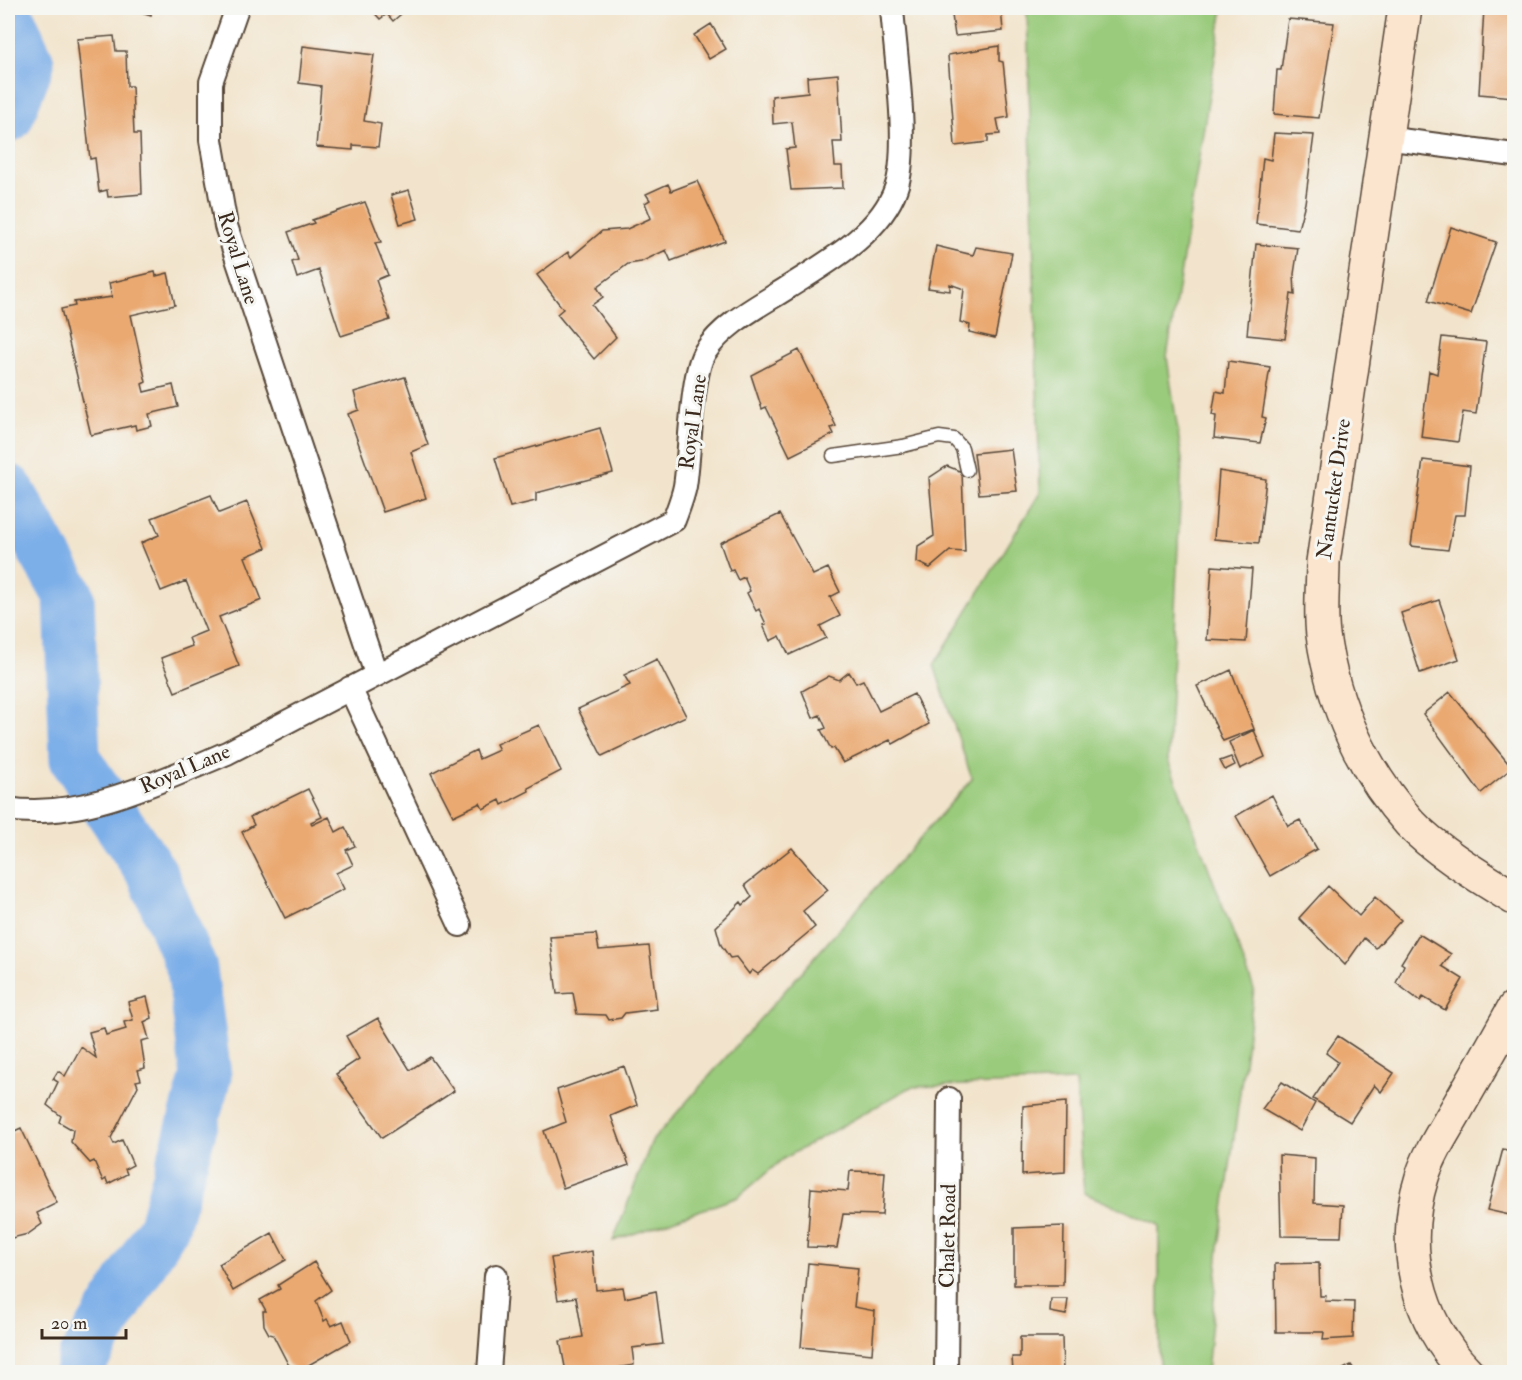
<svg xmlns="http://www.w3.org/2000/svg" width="1522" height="1380" font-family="'IM FELL Double Pica',serif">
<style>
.green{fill:#9acb7b;stroke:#6a7a4c;stroke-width:1.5}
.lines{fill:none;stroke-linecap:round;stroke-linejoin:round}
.river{stroke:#7caee8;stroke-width:51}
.building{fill:#eaa971}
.lane-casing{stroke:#564638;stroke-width:15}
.street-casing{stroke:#564638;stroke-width:26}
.secondary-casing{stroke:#564638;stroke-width:36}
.lane{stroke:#fff;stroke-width:12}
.street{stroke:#fff;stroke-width:22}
.secondary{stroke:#fce5cf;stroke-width:33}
.labels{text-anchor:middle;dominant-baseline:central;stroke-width:6;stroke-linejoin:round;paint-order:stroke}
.street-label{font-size:21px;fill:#3b2a1e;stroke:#f6f6f2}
</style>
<rect width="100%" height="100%" fill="#f6f6f2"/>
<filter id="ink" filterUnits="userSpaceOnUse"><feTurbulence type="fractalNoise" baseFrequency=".0167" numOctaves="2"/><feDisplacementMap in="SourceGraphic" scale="12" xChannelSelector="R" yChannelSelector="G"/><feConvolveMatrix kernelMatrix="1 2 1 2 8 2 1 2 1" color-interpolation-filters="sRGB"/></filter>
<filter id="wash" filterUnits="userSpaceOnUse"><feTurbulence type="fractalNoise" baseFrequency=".008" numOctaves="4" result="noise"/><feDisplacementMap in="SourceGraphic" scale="24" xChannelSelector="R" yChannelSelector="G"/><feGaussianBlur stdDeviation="1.35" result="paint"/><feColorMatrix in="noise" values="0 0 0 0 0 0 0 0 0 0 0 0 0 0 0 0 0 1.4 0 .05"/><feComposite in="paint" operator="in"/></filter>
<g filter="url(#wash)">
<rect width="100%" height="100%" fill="#f2e4cc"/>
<!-- green -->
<path class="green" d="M1027,8H1223L1167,357L1182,460L1168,760L1254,989L1219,1247L1207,1372H1159V1225L1084,1193L1076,1081L911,1087L783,1159L738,1197L613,1241L652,1141L972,779L934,665L1040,493Z"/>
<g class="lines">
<!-- river -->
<path class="river" d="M8,14L29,63L8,117
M8,489L69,596L75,759L152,873L192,969L206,1076L164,1226L83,1359L80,1372"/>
</g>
<g id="blocks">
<!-- building -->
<path class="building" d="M129,8H152L151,15Z
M370,8H408L393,21L387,14L380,19Z
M951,8H1001L1003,31L955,36Z
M1484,8H1514V97L1479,94Z
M1288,19L1334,23L1319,118L1274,114L1277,70H1281Z
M711,24L726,49L709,59L694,35Z
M114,36L116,51H126L127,86H132L134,134H140L142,194L108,197L107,190L99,192L95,158L90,159L77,39Z
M303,46L374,55L364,121L381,124L378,147L353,145V150L316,147L321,86L299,83Z
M999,46V61L1003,62L1009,117L997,119L1000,134L988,135V142L955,146L948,55Z
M838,74L842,142H833L835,166H842L843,188L791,190L786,149L795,148L792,122L773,124L772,96L808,92L807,77Z
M1274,133L1314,135L1305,203L1298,229L1256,224L1263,158L1271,160Z
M697,181L725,241L671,261L666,250L641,262L628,264L597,287L603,297L592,305L616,337L594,359L557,314L563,309L537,275L568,252L571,257L602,231L627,229L651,218L645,203L650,200L646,194L668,184L671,191Z
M409,190L418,219L400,224L391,195Z
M365,202L381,242L375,243L388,275L376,280L390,320L341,336L319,270L297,278L292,262L298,260L288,232L314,223L312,220Z
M1451,227L1496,242L1471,314L1428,301Z
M1256,244L1298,248L1294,274L1295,295L1291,294L1285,339L1247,335Z
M936,246L973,255L976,247L1012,253L995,338L969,332L970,325L960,322L964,289L950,284V291L928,288Z
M155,272L156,276L168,273L175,305L131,315L146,382L142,384L144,392L173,385L178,407L149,414L152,426L136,430L135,425L91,435L61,309L75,306L74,302L112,297L109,283Z
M1442,337L1486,342L1476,414L1463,412L1458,442L1421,437L1429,371L1437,374Z
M799,350L836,426L831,428L834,434L790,456L766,407L762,409L751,375Z
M1228,361L1270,367L1262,417L1266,418L1260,443L1214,438L1216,416L1212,415L1216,391L1225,393Z
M405,377L428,445L411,452L426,498L383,512L348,414L359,410L354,392Z
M600,428L613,473L536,493V501L510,507L495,458Z
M1011,449L1017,491L979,494L974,453Z
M1423,460L1470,466L1465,515H1455L1448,550L1411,546Z
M947,466L962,472L965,552L950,551L930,568L917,562L918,546L934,536L929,478Z
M1219,471L1266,479L1259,543L1214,539Z
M211,495L219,513L247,502L266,548L245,557L262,600L219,617L239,666L175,692L161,658L192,646L189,638L206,631L186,581L161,591L141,543L159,535L152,518Z
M780,514L813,575L828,568L840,592L830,597L840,616L820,626L826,638L789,655L780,636L770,641L763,625L766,624L759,609L756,611L747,593L750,591L744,577L738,580L733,570L730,571L720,543Z
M1212,566L1252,569L1246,642L1207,640Z
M1439,600L1459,659L1420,673L1401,613Z
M657,659L686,716L602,756L578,709L630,685L624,675Z
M1231,670L1254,729L1223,741L1197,686Z
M849,672L856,683L863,680L879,711L914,694L929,724L893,744L890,740L843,763L834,748L831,749L821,730L826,728L820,715L813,718L802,691L829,676L839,680Z
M1450,692L1512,768L1481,793L1423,714Z
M539,725L561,771L528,788L529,791L502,805L500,800L483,809L480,803L453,816L431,773L476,750L479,759L499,750L496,744Z
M1254,730L1265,757L1240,769L1229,742Z
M1231,757L1235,765L1225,770L1220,761Z
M308,789L322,817L311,822L312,825L329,817L336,832L345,827L355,846L346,850L353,865L336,873L344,889L285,918L242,832L254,825L250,817Z
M1272,795L1288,826L1300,820L1317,849L1270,876L1236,816Z
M792,848L828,890L803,911L815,927L758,974L752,970L749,974L736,957L730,958L721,945L716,927L741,902L743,905L752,897L745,885Z
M1328,886L1359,916L1375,897L1401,920L1376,948L1364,938L1345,965L1299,918Z
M596,934L599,950L649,946L657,1009L625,1013L621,1018L609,1020L606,1015L577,1014L573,993L557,994L550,937Z
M1419,934L1451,954L1442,966L1463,979L1445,1010L1423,997L1420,1001L1396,983L1404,965L1401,963Z
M147,997L152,1018L144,1022L149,1039L141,1041L145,1068L138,1070L141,1080L136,1081L138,1086L111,1138L114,1144L122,1140L133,1165L125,1169L127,1174L108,1184L106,1179L103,1181L94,1161L90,1163L71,1142L73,1130L59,1122L61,1116L47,1105L58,1082L53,1079L58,1071L65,1076L81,1047L96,1058L89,1032L104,1028L106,1035L126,1029L124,1022L133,1020L128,1002Z
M378,1018L410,1070L430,1057L454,1091L382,1138L336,1074L359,1059L346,1036Z
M1338,1036L1394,1073L1381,1092L1374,1085L1350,1122L1313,1099L1338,1062L1326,1053Z
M624,1066L637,1105L611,1116L629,1165L563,1188L544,1131L566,1122L557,1090Z
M1282,1082L1315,1103L1300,1131L1262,1109Z
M1066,1102L1065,1172L1022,1175L1023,1106Z
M21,1128L57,1203L37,1213L42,1224L28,1234L12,1238L8,1230V1134Z
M1503,1149L1514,1152V1216L1487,1210Z
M1279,1155L1315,1158L1314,1203L1343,1205L1341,1237L1281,1236Z
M850,1171L885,1172L882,1215L843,1214L837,1248L807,1247L811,1188L848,1191Z
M1064,1226L1063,1285H1014V1228Z
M272,1233L286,1260L233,1291L219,1264Z
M592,1251L596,1290L623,1287L625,1298L656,1291L663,1344L632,1348L634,1365L593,1372H566L560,1341L583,1337L576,1297L558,1300L551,1258Z
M314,1262L331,1290L316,1301L324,1321L327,1319L331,1326L343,1321L351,1341L298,1371L288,1364L273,1335L269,1334L264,1325L263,1311H266L260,1300L280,1289L278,1285Z
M808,1263L858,1268L854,1307L875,1311L872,1354L801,1347Z
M1319,1263L1320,1296H1326L1325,1301L1354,1302L1353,1338L1323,1340L1324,1332H1276L1275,1264Z
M1051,1299H1068L1066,1315L1050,1312Z
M1514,1307V1319L1508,1315Z
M1020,1337H1062L1063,1372H1013L1012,1357H1020Z
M1351,1365L1356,1372H1338Z"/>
</g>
</g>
<g filter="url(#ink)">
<use href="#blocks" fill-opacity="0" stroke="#564638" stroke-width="1.5"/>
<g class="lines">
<defs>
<path id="lane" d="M833,456L903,446L939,437L954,439L962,448L967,470"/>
<path id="street" d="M237,8L211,82V140L226,226L376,674
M1385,138L1514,155
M350,688L460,925
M8,809C79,821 163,780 227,753L674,520C678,509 683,497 685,486C690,456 691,373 705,352C724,323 759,306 787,288C826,263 880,234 896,188C910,149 895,53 892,8
M489,1372L496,1276
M946,1372L949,1099"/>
<path id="secondary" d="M1405,8L1323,562C1323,585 1320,612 1323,635C1333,705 1363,771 1410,823C1436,851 1482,878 1514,898
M1467,1372C1416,1320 1400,1246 1422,1177C1429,1154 1443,1133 1455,1112C1475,1077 1495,1043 1514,1008"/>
</defs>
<!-- lane casing -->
<use href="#lane" class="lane-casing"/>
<!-- street casing -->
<use href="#street" class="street-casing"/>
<!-- secondary casing -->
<use href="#secondary" class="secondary-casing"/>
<!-- lane -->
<use href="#lane" class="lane"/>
<!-- street -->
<use href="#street" class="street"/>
<!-- secondary -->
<use href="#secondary" class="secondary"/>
</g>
</g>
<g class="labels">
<!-- street labels -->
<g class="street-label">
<text transform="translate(238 258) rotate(73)">Royal Lane</text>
<text transform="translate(693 422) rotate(-82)">Royal Lane</text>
<text transform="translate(1334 489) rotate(-82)">Nantucket Drive</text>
<text transform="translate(185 769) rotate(-23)">Royal Lane</text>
<text transform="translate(948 1236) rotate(-89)">Chalet Road</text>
</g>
</g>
<!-- margin -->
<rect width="1522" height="1380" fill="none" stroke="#f6f6f2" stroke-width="30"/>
<!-- scale -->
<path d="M42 1329v9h84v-9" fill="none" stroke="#3b2a1e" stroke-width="3"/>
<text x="51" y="1329" font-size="18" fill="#3b2a1e" stroke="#f6f6f2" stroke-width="4.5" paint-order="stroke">20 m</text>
</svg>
